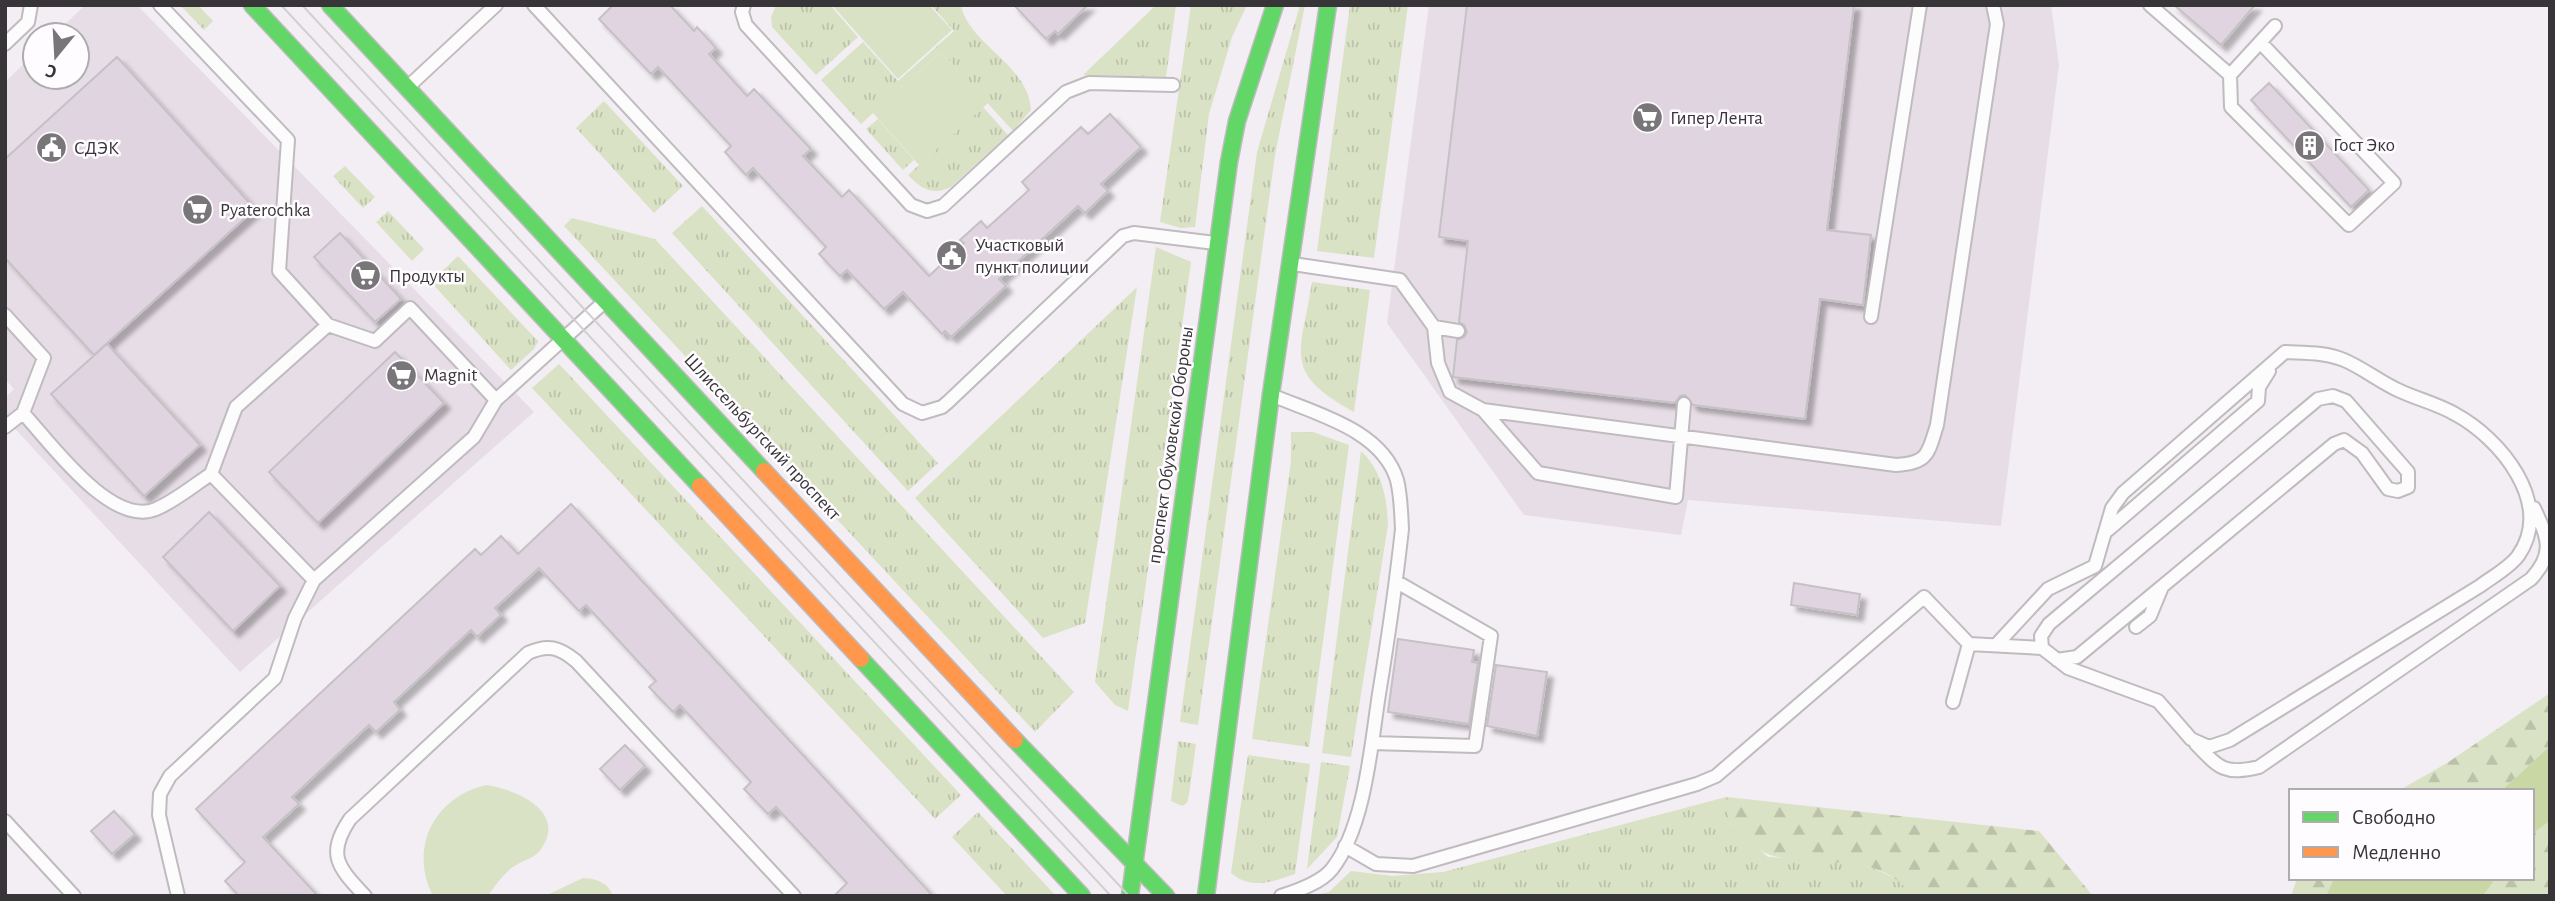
<svg xmlns="http://www.w3.org/2000/svg" width="2555" height="901" font-family="'Alegreya Sans',sans-serif">
<style>
.built{fill:#e7dde6}
.grass{fill:url(#grass-tufts)}
.forest{fill:url(#forest-firs)}
.park{fill:#dae2c5}
.water{fill:#c8d7a3}
.building{fill:#dfd4df;stroke:#c5c1c5;stroke-width:2;filter:url(#shadow)}
.lines{fill:none;stroke-linecap:round;stroke-linejoin:round}
.lane-casing{stroke:#bfbbbf;stroke-width:16}
.fast-casing{stroke:#bfbbbf;stroke-width:19}
.slow-casing{stroke:#bfbbbf;stroke-width:19}
.lane{stroke:#fdfcfd;stroke-width:12}
.fast{stroke:#63d668;stroke-width:16}
.slow{stroke:#ff974d;stroke-width:16}
.tram{stroke:#d1d0d1;stroke-width:2}
.labels{text-anchor:middle;dominant-baseline:central;stroke-width:5;stroke-linejoin:round;paint-order:stroke}
.poi-label{font-size:19px;fill:#383538;stroke:#fffcff;text-anchor:start}
.street-label{font-size:19px;fill:#383538;stroke:#fffcff}
</style>
<defs>
<pattern id="grass-tufts" width="24" height="20" patternUnits="userSpaceOnUse" patternTransform="scale(1.75)"><rect width="24" height="20" fill="#dae2c5"/><path d="M3 7l-1-3M5 7V3M7 7l1-3M15 17l-1-3M17 17v-4M19 17l1-3" fill="none" stroke="#bcc2aa"/></pattern>
<pattern id="forest-firs" width="22" height="20" patternUnits="userSpaceOnUse" patternTransform="scale(1.75)"><rect width="22" height="20" fill="#dae2c5"/><path d="M5 1l3.5 6h-7zM16 11l3.5 6h-7z" fill="#bcc2aa"/></pattern>
<filter id="shadow"><feDropShadow dx="6" dy="6" stdDeviation="2" flood-color="#0004"/></filter>
</defs>
<rect width="100%" height="100%" fill="#f3eef3"/>
<!-- built -->
<path class="built" d="M85,5H137L534,412L240,672L5,418V398L14,389L5,379V82L35,53V77H77V35H54Z
M1429,5H2051L2059,65L2001,526L1688,500L1681,535L1524,515L1387,323Z"/>
<!-- grass -->
<path class="grass" d="M180,5H198L213,21L204,30Z
M776,5H830L858,37L816,75L772,27L771,17Z
M931,5H961C968,44 1029,65 1031,110L1013,131L941,52L861,124L821,80L863,42L898,81L954,31Z
M1156,5H1176L1166,77L1083,75Z
M1191,5H1247L1232,37L1209,114L1195,227L1181,228L1160,222Z
M1300,5H1305L1275,155L1198,725L1180,722L1257,152Z
M1350,5H1408L1374,258L1317,251Z
M604,101L683,186L654,213L576,128Z
M983,107L1008,135L951,187C933,196 921,189 908,175Z
M878,119L914,160L903,170L866,129Z
M345,166L375,197L363,208L333,176Z
M702,206L938,463L908,491L672,233Z
M388,211L424,249L412,261L376,222Z
M572,218L655,239L1074,692L1035,732L564,226Z
M1156,247L1191,262L1128,711L1115,705L1095,682Z
M458,256L538,341L534,349L511,370L431,282Z
M1312,282L1370,290L1354,412C1281,372 1301,354 1312,282Z
M1137,287L1085,623L1043,638L915,498Z
M559,364L961,795L935,819L532,388Z
M1291,432H1313L1349,445L1309,747L1252,739L1291,461Z
M1361,451C1382,471 1387,497 1388,525L1351,757L1322,753Z
M1178,741L1196,744L1189,795L1187,803L1182,806L1171,801Z
M1248,755L1310,764L1295,874C1272,882 1251,890 1231,873Z
M1321,762L1350,766L1337,837L1307,869Z
M1726,797L1730,825L1768,857L1855,862L1880,871L1903,883L1913,896H1308L1329,892L1351,871L1392,876L1443,872Z
M978,812L1056,896H1007L952,837Z"/>
<!-- forest -->
<path class="forest" d="M2550,693V746L2501,791H2398L2447,763Z
M1726,797L2039,831L2093,896H1913C1867,836 1786,885 1741,836C1737,833 1732,828 1730,824C1727,816 1727,805 1726,797Z
M2550,821V896H2483L2496,878H2532V834Z
M2297,878H2334L2326,896H2291Z"/>
<!-- park -->
<path class="park" d="M832,5H929L952,30L898,79Z
M941,52L988,103L919,165L873,113Z
M486,785C515,789 568,811 541,849C535,858 526,859 518,864C505,871 496,884 488,896H433C408,847 435,797 486,785Z
M583,878C597,879 608,882 613,896H545Z"/>
<!-- water -->
<path class="water" d="M2550,746V821L2532,834V791H2501Z
M2334,878H2496L2483,896H2326Z"/>
<!-- building -->
<path class="building" d="M613,5H670L694,31L697,27L716,48L709,54L747,96L754,89L811,149L803,156L842,197L849,190L929,276L964,243L960,240L981,221L987,228L1029,190L1022,182L1081,127L1088,134L1110,114L1141,147L1101,184L1108,191L1085,213L1078,206L999,279L1006,286L951,337L945,331L942,334L903,292L884,309L847,270L840,276L819,254L826,247L753,168L746,175L735,163L725,152L731,146L658,67L651,74L599,19Z
M1014,5H1088L1058,34L1055,31L1046,39Z
M1467,5H1854L1827,230L1871,235L1863,305L1820,299L1805,419L1693,405L1685,395L1680,396L1675,403L1453,377L1457,340L1464,337L1467,332L1464,325L1459,322L1468,241L1439,237Z
M2174,5H2255L2221,45Z
M117,57L255,209L94,355L5,258V159Z
M2269,83L2369,190L2351,207L2251,100Z
M340,233L401,299L375,322L314,257Z
M107,344L200,445L144,496L51,394Z
M395,352L444,403L318,523L269,472Z
M571,504L933,896H834L847,883L776,807L768,814L744,789L751,782L680,705L673,712L649,687L656,681L586,605L579,611L539,568L495,608L501,615L477,637L471,630L394,702L400,710L376,732L369,725L292,797L299,804L263,837L318,896H239L225,881L245,862L196,809L475,549L481,555L501,536L518,554Z
M209,512L280,586L233,631L163,557Z
M1794,583L1860,594L1857,615L1791,605Z
M1398,639L1474,650L1472,662L1478,663L1469,724L1388,712Z
M1496,665L1547,672L1537,736L1487,726Z
M625,745L645,766L620,790L600,769Z
M114,811L135,834L112,854L91,831Z"/>
<g class="lines">
<defs>
<path id="lane" d="M160,5L288,140L279,271L328,325
M534,5L903,404L922,413L942,407L948,402L1123,236L1134,233L1215,243
M744,5L742,12L746,25L911,205L927,211L943,206L1066,92L1089,83L1173,85
M2150,5L2230,75L2231,107L2349,225L2394,183L2260,42
M5,44L28,22L31,5
M2230,75L2275,26
M410,85L496,5
M1293,264L1400,280L1434,327L1438,363L1450,392L1483,410L1538,473L1676,497L1684,404
M5,315L44,358L23,413L5,427
M1871,317L1920,5
M1434,327L1458,331
M1274,396C1316,414 1382,430 1397,480C1401,496 1401,512 1402,529C1396,584 1388,639 1379,694C1371,745 1365,827 1332,869C1321,883 1297,891 1281,896
M1483,410L1896,465C1929,463 1928,453 1937,425L1997,24L1993,5
M23,413C50,442 111,528 156,509C175,501 194,485 211,474
M2108,530L2258,401L2259,387L2269,371
M314,580L211,474L236,407L328,325L375,341L410,308L496,400
M2136,627L2150,616L2162,587
M2042,648L2041,636L2049,624L2318,399L2333,396L2346,401L2408,472V487L2398,491L2388,489L2362,453L2344,440L2334,444L2077,657L2057,660
M1953,702L1969,644
M1372,743L1475,746L1491,636L1397,582
M2196,744C2220,769 2225,775 2259,767L2531,579C2555,553 2548,538 2534,508
M5,821L74,896
M1345,846L1376,864L1413,866L1697,784L1716,776L1924,597L1969,644L2042,648L2068,668L2158,701L2191,739L2209,747L2230,740L2480,586C2492,577 2509,568 2518,556C2555,504 2500,438 2455,414C2438,404 2417,399 2400,391C2380,382 2363,368 2344,360C2325,352 2305,353 2285,352L2123,493L2112,508L2095,566L2048,589L1997,644
M178,896L159,815L160,794L170,776L275,678L295,618L314,580L474,437L496,400L603,303
M365,896C338,867 326,855 350,819L528,653C548,644 559,647 576,661L794,896"/>
<path id="fast" d="M252,5L700,486
M330,5L764,471
M861,659L1082,896
M1015,740L1166,896
M1130,896L1229,162L1237,121L1275,5
M1206,896L1271,394L1328,5"/>
<path id="slow" d="M764,471L1015,740
M700,486L861,659"/>
</defs>
<!-- lane casing -->
<use href="#lane" class="lane-casing"/>
<!-- fast casing -->
<use href="#fast" class="fast-casing"/>
<!-- slow casing -->
<use href="#slow" class="slow-casing"/>
<!-- lane -->
<use href="#lane" class="lane"/>
<!-- fast -->
<use href="#fast" class="fast"/>
<!-- slow -->
<use href="#slow" class="slow"/>
<!-- tram -->
<path class="tram" d="M281,5L1111,896
M302,5L1129,896"/>
</g>
<!-- icons -->
<defs>
<symbol id="supermarket-disc" viewBox="-11 -11 22 22"><circle r="9.5" fill="#797679" stroke="#fffcff"/><path d="M-6-5.5h2.5l.6 2H6L4.5 2H-2.5L-4.4-4H-6ZM-1.5 3.2a1.3 1.3 0 1 0 .1 0ZM3 3.2a1.3 1.3 0 1 0 .1 0Z" fill="#fff"/></symbol>
<symbol id="building-disc" viewBox="-11 -11 22 22"><circle r="9.5" fill="#797679" stroke="#fffcff"/><path d="M-4-6H4V6H1V3H-1V6H-4ZM-2.5-4.3h1.7v1.8h-1.7ZM.8-4.3h1.7v1.8H.8ZM-2.5-1h1.7V.8h-1.7ZM.8-1h1.7V.8H.8Z" fill="#fff"/></symbol>
<symbol id="civic-disc" viewBox="-11 -11 22 22"><circle r="9.5" fill="#797679" stroke="#fffcff"/><path d="M-.6-6.5H3V-4.5H.6V-3L4-1V1h2V6H-6V1h2V-1L-.6-3ZM-1.2 2.5V6h2.4V2.5Z" fill="#fff"/></symbol>
</defs>
<g fill-rule="evenodd">
<use href="#supermarket-disc" x="1630" y="100" width="35" height="35"/>
<use href="#building-disc" x="2292" y="128" width="35" height="35"/>
<use href="#civic-disc" x="34" y="130" width="35" height="35"/>
<use href="#supermarket-disc" x="180" y="192" width="35" height="35"/>
<use href="#civic-disc" x="934" y="238" width="35" height="35"/>
<use href="#supermarket-disc" x="348" y="258" width="35" height="35"/>
<use href="#supermarket-disc" x="384" y="358" width="35" height="35"/>
</g>
<g class="labels">
<!-- poi labels -->
<g class="poi-label">
<text x="1670" y="118">Гипер Лента</text>
<text x="2333" y="145">Гост Эко</text>
<text x="74" y="148">СДЭК</text>
<text x="220" y="210">Pyaterochka</text>
<text x="975" y="245">Участковый<tspan x="975" dy="22">пункт полиции</tspan></text>
<text x="389" y="276">Продукты</text>
<text x="424" y="375">Magnit</text>
</g>
<!-- street labels -->
<g class="street-label">
<text transform="translate(762 437) rotate(47)">Шлиссельбургский проспект</text>
<text transform="translate(1171 445) rotate(-82)">проспект Обуховской Обороны</text>
</g>
</g>
<!-- border -->
<rect width="2555" height="901" fill="none" stroke="#383538" stroke-width="14"/>
<!-- legend -->
<rect x="2289" y="789" width="245" height="91" fill="#fffcff" stroke="#afacaf" stroke-width="2"/>
<rect x="2303" y="812" width="35" height="10" fill="#63d668" stroke="#afacaf" stroke-width="2"/>
<text x="2352" y="824" font-size="21" fill="#383538">Свободно</text>
<rect x="2303" y="847" width="35" height="10" fill="#ff974d" stroke="#afacaf" stroke-width="2"/>
<text x="2352" y="859" font-size="21" fill="#383538">Медленно</text>
<!-- north arrow -->
<g transform="translate(56 56) rotate(198)"><circle r="33" fill="#fffcff" stroke="#afacaf" stroke-width="2"/>
<path d="M0-5L12 26L0 18L-12 26Z" fill="#797679"/>
<text y="-10" font-size="19" font-weight="bold" text-anchor="middle" fill="#383538">С</text>
</g>
</svg>
